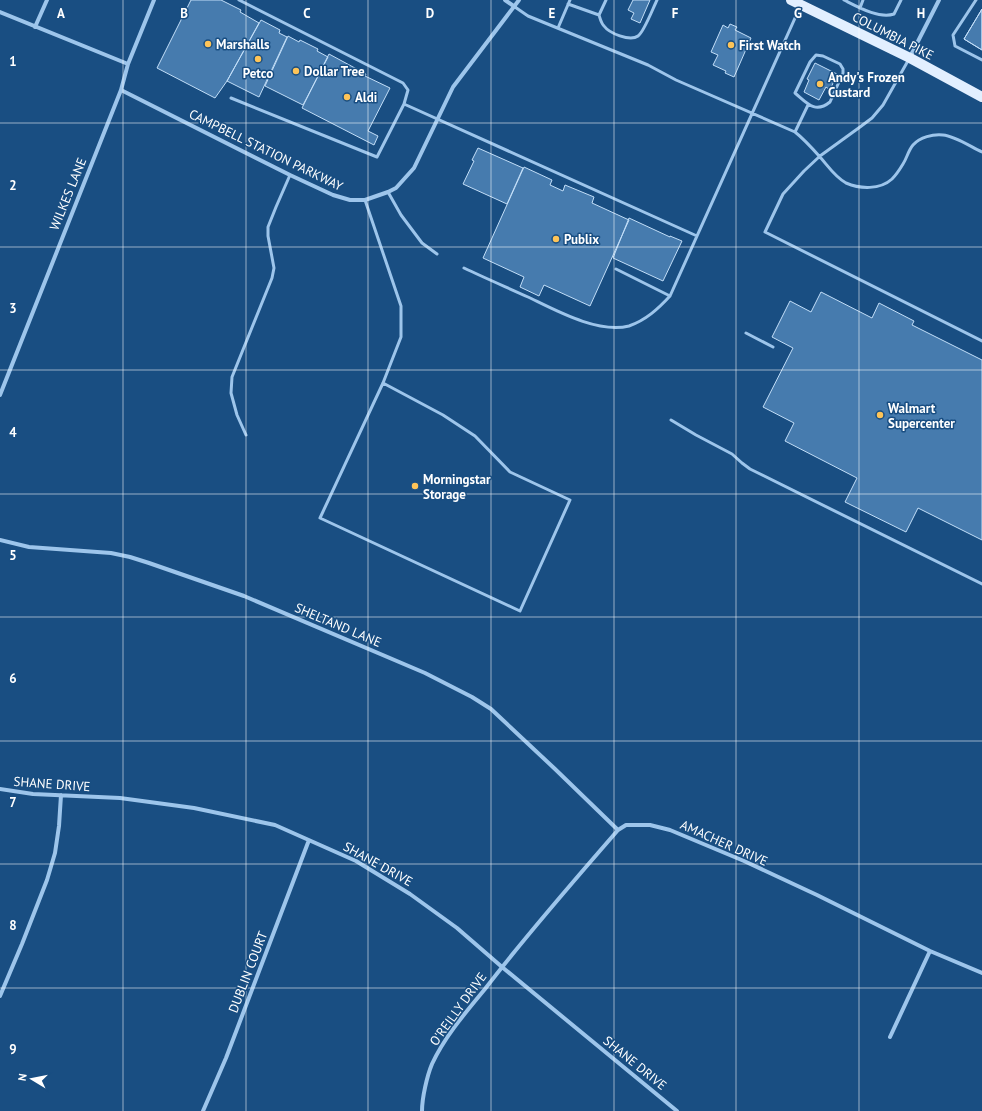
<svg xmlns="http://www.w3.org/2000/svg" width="982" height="1111" font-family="'PT Sans',sans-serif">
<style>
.building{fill:#467bae;stroke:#c2def8}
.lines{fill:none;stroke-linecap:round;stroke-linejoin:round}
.service{stroke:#9dc5eb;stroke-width:3}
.minor{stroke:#9dc5eb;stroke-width:4}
.primary{stroke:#e2efff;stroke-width:10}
.grid{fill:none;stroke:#fff;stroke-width:1;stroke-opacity:0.55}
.poi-dot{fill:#fec458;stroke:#194e82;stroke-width:1.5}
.labels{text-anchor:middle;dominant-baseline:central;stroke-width:3;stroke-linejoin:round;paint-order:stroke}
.street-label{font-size:13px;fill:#fff;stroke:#194e82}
.poi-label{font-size:13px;font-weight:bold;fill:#fff;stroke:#194e82;text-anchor:start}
.grid-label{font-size:13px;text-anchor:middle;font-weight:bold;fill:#fff;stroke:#194e82;stroke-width:3;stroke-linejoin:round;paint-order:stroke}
</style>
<rect width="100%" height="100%" fill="#194e82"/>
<!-- building -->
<path class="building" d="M191,0H221L241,10L240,12L259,23L227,81L215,98L157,68Z
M633,0H650L640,23L631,19L634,13L628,10Z
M982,9V50L964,39Z
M982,9V50L964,39Z
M261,20L280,30L279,33L287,37L259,97L227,81Z
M730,24L737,27L735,30L751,38L734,77L725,73L726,71L713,65L718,55L711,52L723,25L728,28Z
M288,36L299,42L300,40L318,49L317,51L328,57L303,105L265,86Z
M329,54L366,74L365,76L390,88L368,131L378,136L374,145L302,108Z
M815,63L837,74L830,90L826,87L819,100L804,92L809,80L807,79Z
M478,148L523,168L507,204L463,184L474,161L472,160Z
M524,167L552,180L550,185L563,191L565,185L594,197L592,203L629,220L590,306L544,285L539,296L520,287L524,277L483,258Z
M629,218L670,237V236L682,241L663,281L613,258Z
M821,292L872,318L879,303L914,321L912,325L982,360V540L918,508L906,532L845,502L857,478L785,441L794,423L763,407L793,348L772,337L790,301L811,312Z"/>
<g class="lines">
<!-- service -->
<path class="service" d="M844,0C858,7 879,19 894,14L901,0
M976,0L953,35L955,46L982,60
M568,4L599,15L606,0
M515,7L528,16L648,65L676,80L795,132C804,139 812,148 820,157C828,166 835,177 846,183C860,189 880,190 892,179C896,175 900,169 903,164C907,158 908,151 913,145C920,137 933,134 943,135C955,136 971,147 982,152
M860,8L863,0
M599,15C600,18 601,23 604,26C609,33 630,42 638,36C644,32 653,8 657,0
M558,28L570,0
M816,55L823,56L840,64L843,69V73L830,102C815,114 807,103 795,93L810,62Z
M909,59L883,105L872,118L860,127L820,156L804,171L783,194L765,232L982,341
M231,98L377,157L404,104L408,90L403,83L239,0
M404,104L697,236
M795,132L808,105
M388,192L401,215L422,243L437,254
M365,200L401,306V337L383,383L320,518L520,611L570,500L510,472L475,436L443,415L383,383
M464,268C485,278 506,287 528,297C555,310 598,334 629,326C646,320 658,309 670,296L800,7
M616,269L670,296
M746,333L773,347
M671,420L696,435L732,454L742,463L750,469L982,584
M246,435L237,415L231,393L232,377L272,278L274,268L268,236V227L276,207L290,175"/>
<!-- minor -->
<path class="minor" d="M505,0L515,7
M0,12L128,64
M35,27L47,0
M910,57L939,0
M121,90L290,175L333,195L350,200H365L388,192L396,188L414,168L453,87L519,0
M0,395L121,90L128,64L154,0
M0,540L29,547L111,553L130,557L149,563L244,596L425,673L472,697L491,709L555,769L618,830
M0,789L33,794L120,798L194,808L275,825L356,861L410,894L457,928L502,967L677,1111
M0,996L22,944L47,880L55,853L59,826L61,795
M890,1037L930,951
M203,1111L226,1058L309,840
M422,1111C422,1098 427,1076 432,1064C445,1036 466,1012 485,989C527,934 573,882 618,830L626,825H650L670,830L744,861L817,895L930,951L982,973"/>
<!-- primary -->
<path class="primary" d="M791,0L910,58L982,97"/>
</g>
<!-- grid -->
<path class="grid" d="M123,0V1111M246,0V1111M368,0V1111M491,0V1111M614,0V1111M736,0V1111M859,0V1111M0,123H982M0,247H982M0,370H982M0,494H982M0,617H982M0,741H982M0,864H982M0,988H982"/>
<!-- markers -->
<g class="poi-dot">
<circle cx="208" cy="44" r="4"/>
<circle cx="731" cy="45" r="4"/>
<circle cx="258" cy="59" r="4"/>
<circle cx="296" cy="71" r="4"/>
<circle cx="820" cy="84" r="4"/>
<circle cx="347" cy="97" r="4"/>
<circle cx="556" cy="239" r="4"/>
<circle cx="880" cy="415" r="4"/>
<circle cx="415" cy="486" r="4"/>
</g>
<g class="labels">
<!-- street labels -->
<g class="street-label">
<text transform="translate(893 36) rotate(27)">COLUMBIA PIKE</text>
<text transform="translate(266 150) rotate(26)">CAMPBELL STATION PARKWAY</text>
<text transform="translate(68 194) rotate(-68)">WILKES LANE</text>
<text transform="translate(338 625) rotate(23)">SHELTAND LANE</text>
<text transform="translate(52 784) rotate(4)">SHANE DRIVE</text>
<text transform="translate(724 843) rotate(24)">AMACHER DRIVE</text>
<text transform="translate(378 864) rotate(29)">SHANE DRIVE</text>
<text transform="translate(248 972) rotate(-69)">DUBLIN COURT</text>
<text transform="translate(458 1009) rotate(-54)">O'REILLY DRIVE</text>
<text transform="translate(635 1063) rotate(39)">SHANE DRIVE</text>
</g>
<!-- poi labels -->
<g class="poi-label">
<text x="216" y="44">Marshalls</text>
<text x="739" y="45">First Watch</text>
<text x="304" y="71">Dollar Tree</text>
<text x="258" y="73" text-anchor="middle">Petco</text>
<text x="828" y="77">Andy's Frozen<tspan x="828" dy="15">Custard</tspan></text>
<text x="355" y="97">Aldi</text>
<text x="564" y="239">Publix</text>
<text x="888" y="408">Walmart<tspan x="888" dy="15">Supercenter</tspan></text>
<text x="423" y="479">Morningstar<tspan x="423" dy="15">Storage</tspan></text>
</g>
</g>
<g class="grid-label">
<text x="61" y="18">A</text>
<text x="184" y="18">B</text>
<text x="307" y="18">C</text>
<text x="430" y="18">D</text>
<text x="552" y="18">E</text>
<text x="675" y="18">F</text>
<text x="798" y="18">G</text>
<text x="921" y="18">H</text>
<text x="13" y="66">1</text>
<text x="13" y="190">2</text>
<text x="13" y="313">3</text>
<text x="13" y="437">4</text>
<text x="13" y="560">5</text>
<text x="13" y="683">6</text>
<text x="13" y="807">7</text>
<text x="13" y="930">8</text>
<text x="13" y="1054">9</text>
</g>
<!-- north arrow -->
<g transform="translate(32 1079) rotate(280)" stroke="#194e82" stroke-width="3" paint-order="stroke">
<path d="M0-3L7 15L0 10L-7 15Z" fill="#ffffff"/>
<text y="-6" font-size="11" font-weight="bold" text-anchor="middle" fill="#ffffff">N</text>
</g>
</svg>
